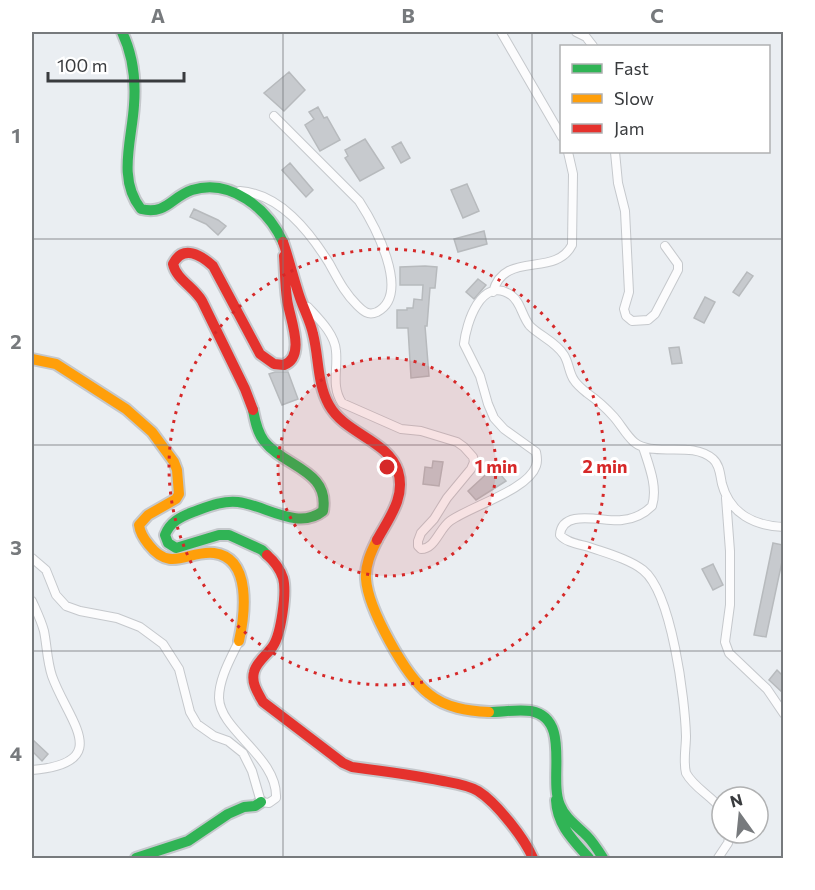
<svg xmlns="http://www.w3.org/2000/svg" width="815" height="890" font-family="Commissioner,sans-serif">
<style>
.building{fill:#c7cace;stroke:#b7babd;stroke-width:1.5}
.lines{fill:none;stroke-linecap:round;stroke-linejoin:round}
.street-casing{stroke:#c5c8cc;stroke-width:10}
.fast-casing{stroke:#c5c8cc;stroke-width:14}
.slow-casing{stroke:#c5c8cc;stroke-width:14}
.jam-casing{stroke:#c5c8cc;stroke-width:14}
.street{stroke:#fcfcfd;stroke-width:8}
.fast{stroke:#30b455;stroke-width:10}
.slow{stroke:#ff9f0a;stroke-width:10}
.jam{stroke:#e5322d;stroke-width:10}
.grid{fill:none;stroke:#777a7d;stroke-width:1.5;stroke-opacity:0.55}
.ring{fill:none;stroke:#d62828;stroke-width:3;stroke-dasharray:3 6}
.centre{fill:#d62828;stroke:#fff;stroke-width:3}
.ring-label{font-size:18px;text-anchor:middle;font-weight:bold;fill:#d62828;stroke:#fff;stroke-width:6;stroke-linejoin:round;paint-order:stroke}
.neatline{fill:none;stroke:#777a7d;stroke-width:2}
.grid-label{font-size:20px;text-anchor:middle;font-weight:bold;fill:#777a7d}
</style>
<rect width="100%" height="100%" fill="#eaeef2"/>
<!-- building -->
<path class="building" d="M289,72L305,90L284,111L264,93Z
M318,107L324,118L327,117L340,140L320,151L305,125L314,119L309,112Z
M365,139L384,168L360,181L345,158L348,156L345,150Z
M401,142L410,158L401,163L392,147Z
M290,163L313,190L306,197L282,170Z
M467,184L479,211L463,218L451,190Z
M194,209L218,220L226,226L218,235L206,224L190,217Z
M484,231L487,244L458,252L454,239Z
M425,266L437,267L435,288H430L427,326H425L429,376L411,378L408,328H397V310H407V308H413L414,299L422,300L423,285H400V267Z
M747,272L753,276L739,296L733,292Z
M478,279L486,285L474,299L466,292Z
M705,297L715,302L704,323L694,318Z
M679,347L682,363L672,364L669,348Z
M275,372H288L298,399L282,405L269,374Z
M433,461L443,462L439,486L423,484L425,467L432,468Z
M494,467L506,481L476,500L468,491Z
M773,543L783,545V557L766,637L754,635Z
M713,564L723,585L713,590L702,569Z
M777,670L783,676V693L769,680Z
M32,739L48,754L42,761L32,751Z"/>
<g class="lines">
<defs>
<path id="street" d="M501,32L562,137
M576,32L586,37L593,46
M615,152L618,183L625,211L629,292L624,309L626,316L632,321L648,320L655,314L678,270V264L665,246
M240,191C280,194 309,231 329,263C338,279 344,292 357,305C363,311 368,316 377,312C412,294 374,224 359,201L274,116
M493,292C504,250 555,278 572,245L573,174L568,152
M308,307C318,318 335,334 336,351C338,370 331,386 342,403L401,429L421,431L457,442L464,447L473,457L474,462L471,469L447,498L434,519L421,533L418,541V546L421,549C435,549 439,529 450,521C471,506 528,490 536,466C538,461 537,457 536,452L504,429L494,418L488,404L480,376L464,344C466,324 481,275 511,295C521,302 522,317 530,326C540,336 556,342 564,355C569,363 569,373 574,380C577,385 582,389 587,393C597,400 606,408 614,417C621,425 626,435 634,442C653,458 691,440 713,459C720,465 720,475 722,484C730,514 755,526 784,527
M643,447C649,466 658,487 652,506C644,514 634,519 622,520C606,523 562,507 560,535C567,543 579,544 589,547C606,553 629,559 643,570C672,593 685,700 686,736C686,748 683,761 686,773C694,788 712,796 722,810
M726,498L730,551V605L725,642L729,653L767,689L784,714
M32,558L46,570L56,595L66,606L80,611L117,618L140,627L163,644L179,669L190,712L197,724L214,736L228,741L243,753L252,771L261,802L269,803L276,798C278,757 220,731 219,698C219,678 231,658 239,641
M32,601C36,610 41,620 44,631C47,646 47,661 52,676C68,721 115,763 32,770
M718,858L728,843L730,833"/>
<path id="fast" d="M122,32C133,55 136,79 134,105C132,140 117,179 141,209C167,215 171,197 192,190C231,178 268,209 283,242
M253,410C255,420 257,432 264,441C284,467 330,470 323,511C298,531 265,505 238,502C223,500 207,507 193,512C180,517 170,522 165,535L168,543L176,548L219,535H229L262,550L267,555
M489,712C503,712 517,709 531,711C572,719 548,779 560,805C565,818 577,826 587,836C593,842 598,850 603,858
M556,800C557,825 573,840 589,858
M136,858L188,841L228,814L244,807L255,806L261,802"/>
<path id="slow" d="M32,359L56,364L126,409L152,432L174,462L177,470L179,494L176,499L148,515L139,525C140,533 144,539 149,545C171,573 188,550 214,553C252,558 245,614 239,641
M377,540C371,552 365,565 366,579C368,608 405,676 429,694C446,708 468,711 489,712"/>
<path id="jam" d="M283,242C289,259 293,277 299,295C303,308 310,320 313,334C319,357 317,384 329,405C345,434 388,440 398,471C406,497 389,518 377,540
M253,410L245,389L202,301C194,287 176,279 173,264C183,244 201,255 213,266L260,354L274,364L284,365C307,356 289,317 287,299C285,285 285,270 284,256
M267,555C274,561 280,569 283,578C287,592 281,634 273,646C268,654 256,662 254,672C251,683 258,693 263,702L343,763L352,767C383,771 413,775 443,781C454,783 468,785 478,791C497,803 524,838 533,858"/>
</defs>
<!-- street casing -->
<use href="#street" class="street-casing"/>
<!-- fast casing -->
<use href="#fast" class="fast-casing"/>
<!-- slow casing -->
<use href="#slow" class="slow-casing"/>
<!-- jam casing -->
<use href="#jam" class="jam-casing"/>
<!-- street -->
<use href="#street" class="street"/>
<!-- fast -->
<use href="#fast" class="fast"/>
<!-- slow -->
<use href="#slow" class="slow"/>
<!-- jam -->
<use href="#jam" class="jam"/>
</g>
<!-- grid -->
<path class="grid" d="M283,32V858M532,32V858M32,239H784M32,445H784M32,651H784"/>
<!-- distance rings -->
<circle cx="387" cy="467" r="109" fill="#d62828" fill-opacity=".12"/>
<g class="ring">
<circle cx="387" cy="467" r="109"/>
<circle cx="387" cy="467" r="218"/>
</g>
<circle cx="387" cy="467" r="9" class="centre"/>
<g class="ring-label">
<text x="496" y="473">1 min</text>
<text x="605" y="473">2 min</text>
</g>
<!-- border -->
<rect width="815" height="890" fill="none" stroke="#ffffff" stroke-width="66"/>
<!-- legend -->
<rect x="560" y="45" width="210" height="108" fill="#ffffff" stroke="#b0b1b2" stroke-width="1.5"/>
<rect x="572" y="64" width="30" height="9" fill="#30b455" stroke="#b0b1b2" stroke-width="1.5"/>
<text x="614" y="75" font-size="18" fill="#393b3e">Fast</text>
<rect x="572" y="94" width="30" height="9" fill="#ff9f0a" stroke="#b0b1b2" stroke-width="1.5"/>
<text x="614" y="105" font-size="18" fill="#393b3e">Slow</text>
<rect x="572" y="124" width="30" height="9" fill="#e5322d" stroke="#b0b1b2" stroke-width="1.5"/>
<text x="614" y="135" font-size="18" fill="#393b3e">Jam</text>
<!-- north arrow -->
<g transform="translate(740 815) rotate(345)"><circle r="28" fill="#ffffff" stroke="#b0b1b2" stroke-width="1.5"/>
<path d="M0-4.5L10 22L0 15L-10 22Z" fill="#777a7d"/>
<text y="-9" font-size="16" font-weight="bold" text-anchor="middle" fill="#393b3e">N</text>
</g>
<!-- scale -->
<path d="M48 72v9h136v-9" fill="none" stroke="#393b3e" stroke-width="3"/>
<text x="57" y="72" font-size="18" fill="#393b3e" stroke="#ffffff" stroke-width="4.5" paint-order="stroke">100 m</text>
<rect x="33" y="33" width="749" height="824" class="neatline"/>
<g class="grid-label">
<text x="158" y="23">A</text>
<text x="408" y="23">B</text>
<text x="657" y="23">C</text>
<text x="16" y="143">1</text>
<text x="16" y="349">2</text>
<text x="16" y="555">3</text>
<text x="16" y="761">4</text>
</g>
</svg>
